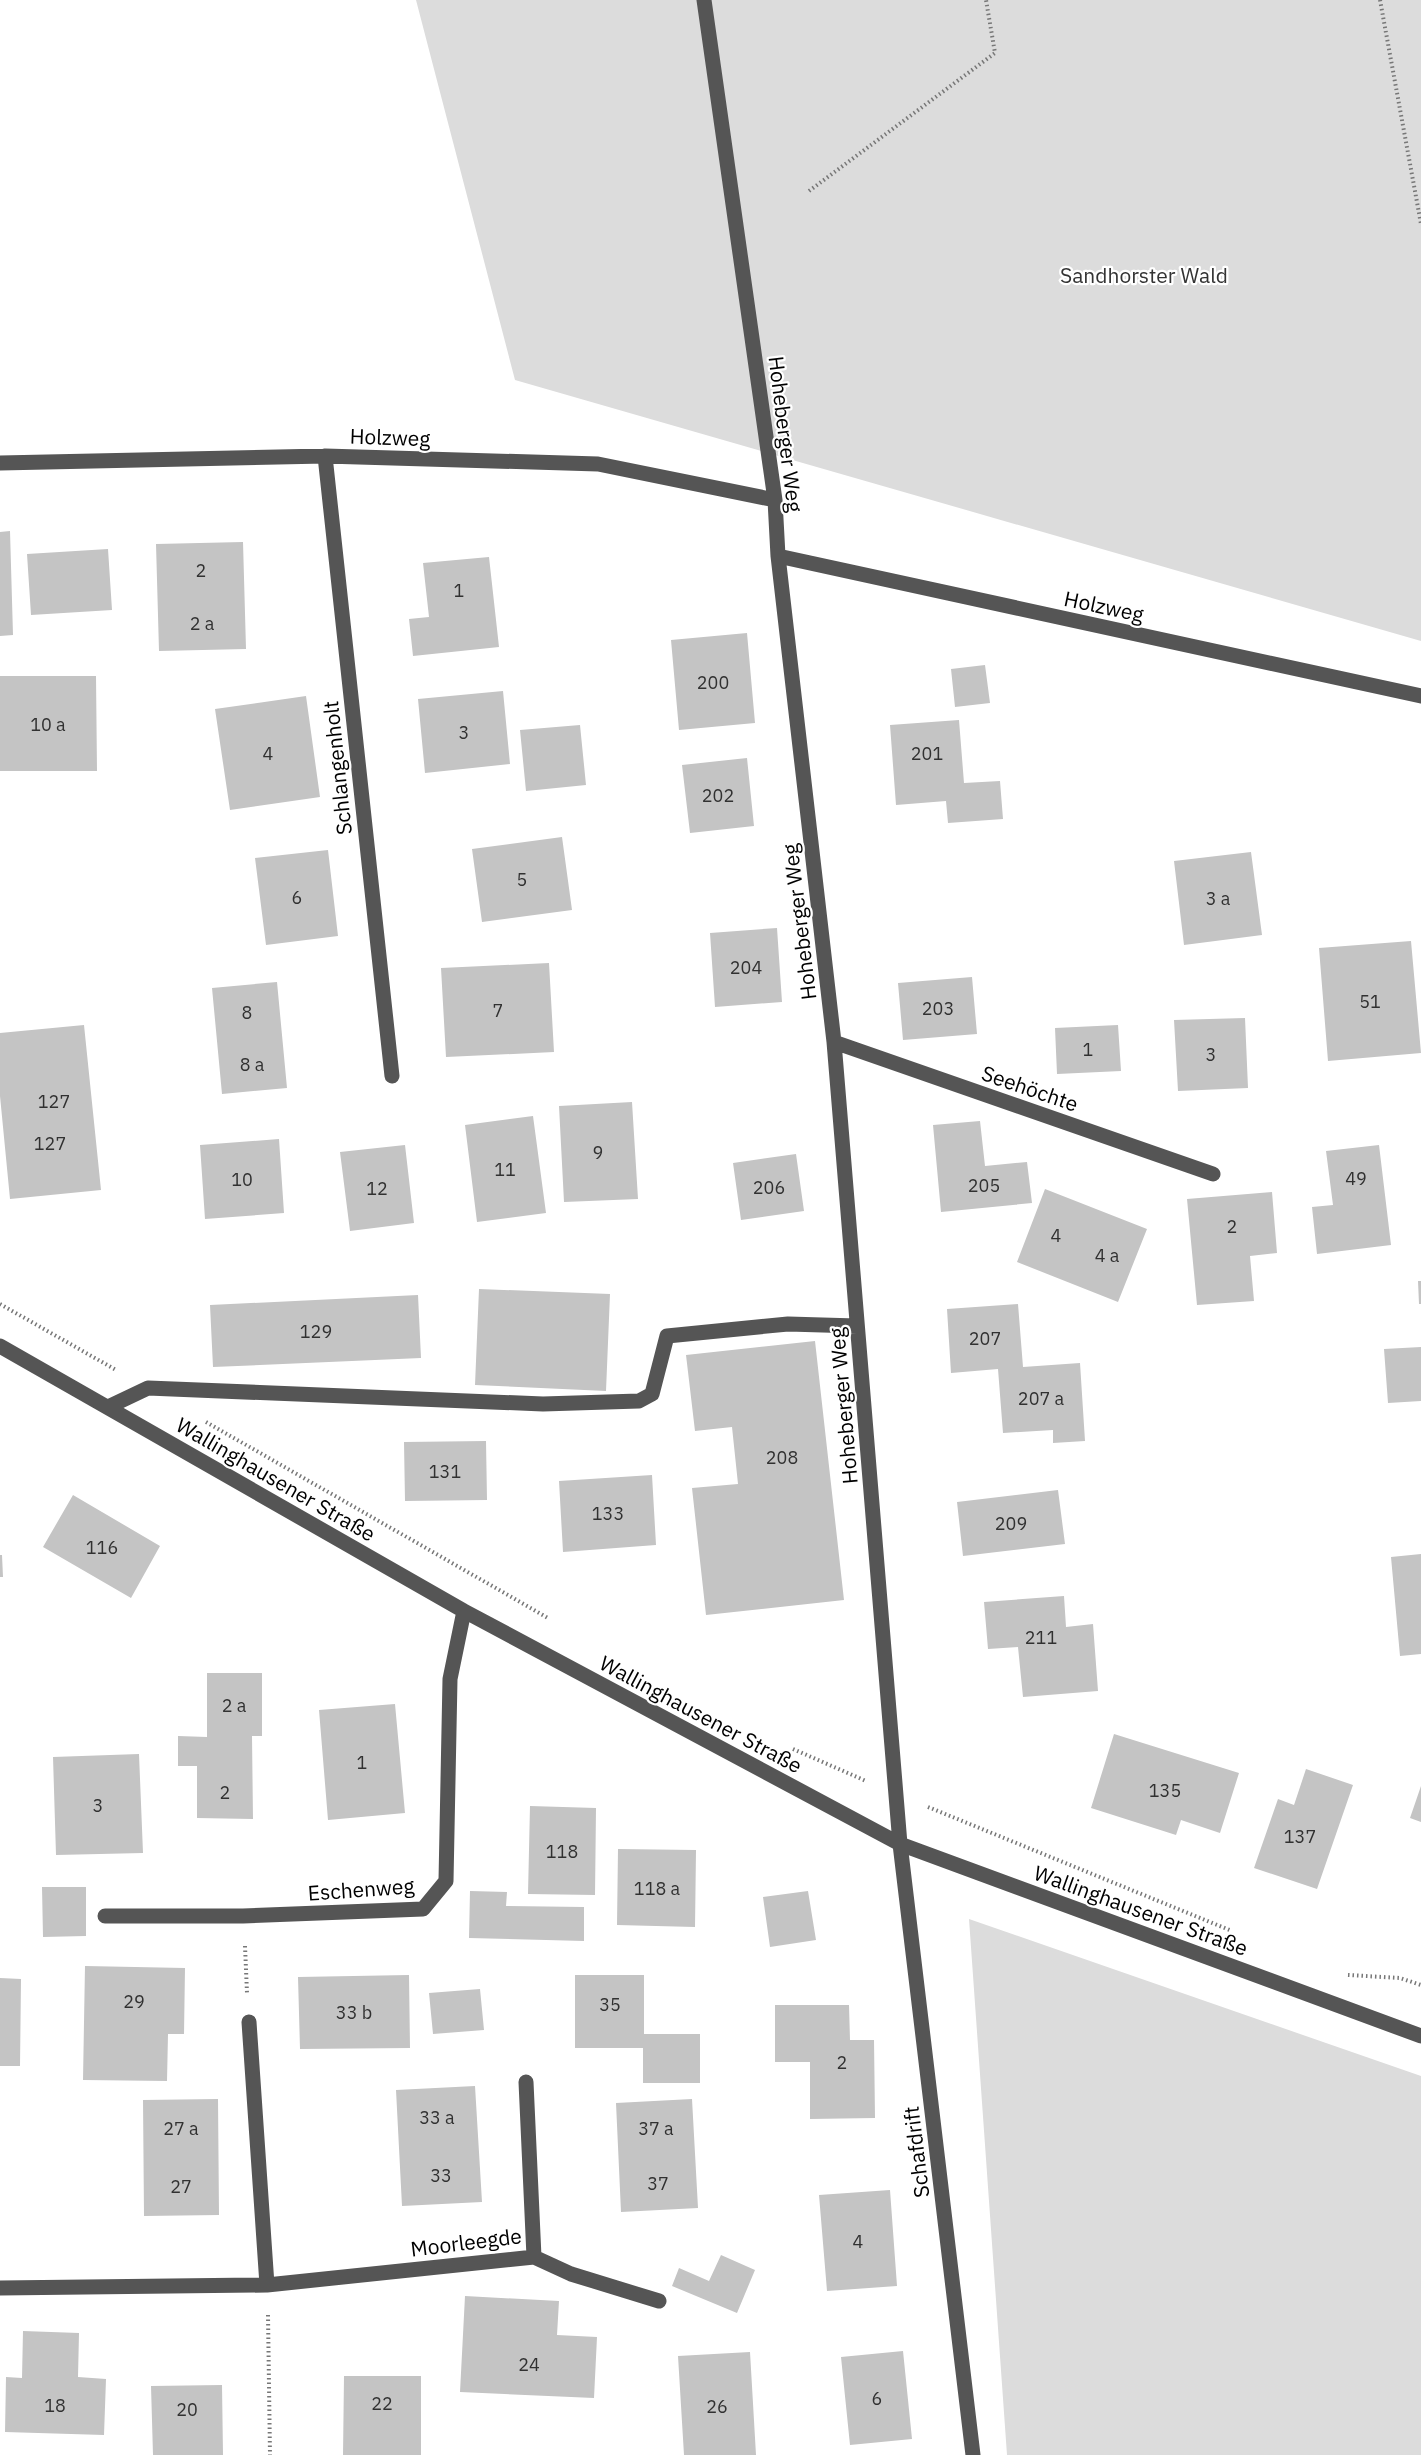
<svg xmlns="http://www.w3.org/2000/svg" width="1421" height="2455" font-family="'IBM Plex Sans',sans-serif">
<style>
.green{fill:#dcdcdc}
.building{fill:#c4c4c4}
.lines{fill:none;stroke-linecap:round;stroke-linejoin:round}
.path{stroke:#777;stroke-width:4;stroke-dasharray:1.5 3;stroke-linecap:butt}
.minor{stroke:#555;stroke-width:15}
.labels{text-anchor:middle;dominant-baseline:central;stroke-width:4.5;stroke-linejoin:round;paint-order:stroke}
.number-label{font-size:18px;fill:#313131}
.park-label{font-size:21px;fill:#333;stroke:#fff}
.street-label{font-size:21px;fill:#000;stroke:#fff}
</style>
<rect width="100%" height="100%" fill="#fff"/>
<!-- green -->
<path class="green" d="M416,0H1421V641L515,380Z
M969,1919L1421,2076V2455H1007Z"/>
<!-- building -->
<path class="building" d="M10,531L13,635L0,636V532Z
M243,542L246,649L159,651L156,544Z
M108,549L112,610L31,615L27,554Z
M489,557L499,647L413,656L409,619L429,617L423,563Z
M747,633L755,723L679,730L671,640Z
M985,665L990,703L955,707L951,669Z
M0,676H96L97,771H0Z
M503,691L510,764L425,773L418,699Z
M306,696L320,797L230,810L215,709Z
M959,720L964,783L1000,781L1003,819L948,823L946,801L896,805L890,725Z
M580,725L586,785L526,791L520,730Z
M747,758L754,826L690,833L682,765Z
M562,837L572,910L482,922L472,849Z
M328,850L338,936L266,945L255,858Z
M1251,852L1262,935L1184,945L1174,861Z
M777,928L782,1002L715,1007L710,933Z
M1411,941L1421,1053L1328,1061L1319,948Z
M549,963L554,1052L446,1057L441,968Z
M972,977L977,1034L903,1040L898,983Z
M277,982L287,1088L222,1094L212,988Z
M1245,1018L1248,1088L1178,1091L1174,1020Z
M84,1025L101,1190L10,1199L0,1096V1033Z
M1118,1025L1121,1071L1057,1074L1055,1028Z
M632,1102L638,1199L564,1202L559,1106Z
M533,1116L546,1213L477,1222L465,1125Z
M980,1121L985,1166L1027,1162L1032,1203L941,1212L933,1125Z
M279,1139L284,1213L205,1219L200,1145Z
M405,1145L414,1223L350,1231L340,1152Z
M1379,1145L1391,1245L1317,1254L1312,1207L1333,1205L1326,1151Z
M796,1154L804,1211L741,1220L733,1163Z
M1045,1189L1147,1229L1118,1302L1017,1262Z
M1272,1192L1277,1253L1250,1256L1254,1301L1197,1305L1187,1199Z
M1418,1281H1421V1304H1419Z
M479,1289L610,1294L606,1391L475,1385Z
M418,1295L421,1358L213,1367L210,1305Z
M1018,1304L1023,1367L1080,1363L1085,1441L1053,1443V1430L1003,1433L998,1369L951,1373L947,1309Z
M815,1341L844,1600L706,1615L692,1488L738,1484L732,1427L695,1431L686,1355Z
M1421,1347V1401L1388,1403L1384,1349Z
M486,1441L487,1500L405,1501L404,1442Z
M652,1475L656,1545L563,1552L559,1481Z
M1058,1490L1065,1544L963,1556L957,1502Z
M73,1495L160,1546L131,1598L43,1547Z
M1421,1554V1654L1400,1656L1391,1557Z
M0,1555H2L3,1577H0Z
M1064,1596L1066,1627L1093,1624L1098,1691L1023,1697L1018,1647L988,1649L984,1602Z
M207,1673H262V1736H252L253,1819L197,1818V1766H178V1736L207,1737Z
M395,1704L405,1813L328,1820L319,1710Z
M1114,1734L1239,1773L1220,1833L1181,1820L1176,1835L1091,1808Z
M139,1754L143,1853L56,1855L53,1757Z
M1306,1769L1353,1785L1317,1889L1254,1868L1278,1799L1294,1805Z
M1421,1786V1822L1410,1818Z
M530,1806L596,1808L595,1895L528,1894Z
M618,1849L696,1850L695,1927L617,1925Z
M42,1887H86V1936L43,1937Z
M470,1891L507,1892L506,1906L584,1907V1941L469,1938Z
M808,1891L816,1940L770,1947L763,1897Z
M85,1966L185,1968L184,2034H168L167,2081L83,2080Z
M409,1975L410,2048L300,2049L298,1977Z
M575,1975H644V2034H700V2083H643V2048H575Z
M0,1978L21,1979L20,2066H0Z
M480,1989L484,2030L433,2034L429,1993Z
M775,2005H849L850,2040H874L875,2118L810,2119V2062H775Z
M475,2086L482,2202L402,2206L396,2090Z
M218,2099L219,2215L144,2216L143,2100Z
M692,2099L698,2208L621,2212L616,2103Z
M890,2190L897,2286L827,2291L819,2195Z
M721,2255L755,2270L737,2313L672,2286L679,2268L709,2281Z
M465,2296L559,2301L557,2335L597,2337L594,2398L460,2392Z
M23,2331L79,2333L78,2377L106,2379L104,2435L5,2432L6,2377L22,2378Z
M903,2351L912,2439L850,2445L841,2357Z
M750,2352L756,2455H684L678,2356Z
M344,2376H421V2455H343Z
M222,2385L223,2455H153L151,2386Z"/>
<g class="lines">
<!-- path -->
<path class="path" d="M1380,0L1421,224
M809,191L995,53L986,0
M0,1304L116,1370
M206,1422L548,1618
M793,1749L866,1781
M928,1807L1232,1931
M245,1946L247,1993
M1348,1975L1400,1978L1421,1985
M268,2315L270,2455"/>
<!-- minor -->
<path class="minor" d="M704,0L775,500L778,556L834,1042L900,1844L973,2455
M325,456L392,1076
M0,463L325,456L598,464L775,500
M778,556L1421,696
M834,1042L1213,1174
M0,1346L464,1611L900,1844L1421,2036
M108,1407L148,1388L543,1404L639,1401L652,1394L667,1336L788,1324L857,1326
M105,1916H243L423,1909L446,1881L450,1679L464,1611
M249,2022L267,2285
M534,2257L571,2274L659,2301
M0,2288L267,2285L534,2257L526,2082"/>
</g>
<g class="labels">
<!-- number labels -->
<g class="number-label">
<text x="201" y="570">2</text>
<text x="459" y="590">1</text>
<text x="202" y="623">2 a</text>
<text x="713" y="682">200</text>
<text x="48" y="724">10 a</text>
<text x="464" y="732">3</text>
<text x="268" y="753">4</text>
<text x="927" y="753">201</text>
<text x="718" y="795">202</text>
<text x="522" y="879">5</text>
<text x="297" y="897">6</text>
<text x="1218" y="898">3 a</text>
<text x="746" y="967">204</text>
<text x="1370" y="1001">51</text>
<text x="938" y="1008">203</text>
<text x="498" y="1010">7</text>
<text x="247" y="1012">8</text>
<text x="1088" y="1049">1</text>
<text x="1211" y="1054">3</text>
<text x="252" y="1064">8 a</text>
<text x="54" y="1101">127</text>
<text x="50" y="1143">127</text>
<text x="598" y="1152">9</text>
<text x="505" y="1169">11</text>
<text x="1356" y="1178">49</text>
<text x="242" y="1179">10</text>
<text x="984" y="1185">205</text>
<text x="769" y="1187">206</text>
<text x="377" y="1188">12</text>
<text x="1232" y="1226">2</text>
<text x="1056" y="1235">4</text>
<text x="1107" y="1255">4 a</text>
<text x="316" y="1331">129</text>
<text x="985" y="1338">207</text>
<text x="1041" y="1398">207 a</text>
<text x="782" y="1457">208</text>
<text x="445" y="1471">131</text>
<text x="608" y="1513">133</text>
<text x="1011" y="1523">209</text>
<text x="102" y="1547">116</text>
<text x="1041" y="1637">211</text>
<text x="234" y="1705">2 a</text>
<text x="362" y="1762">1</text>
<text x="1165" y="1790">135</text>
<text x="225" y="1792">2</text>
<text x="98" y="1805">3</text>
<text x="1300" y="1836">137</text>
<text x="562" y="1851">118</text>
<text x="657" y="1888">118 a</text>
<text x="134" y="2001">29</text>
<text x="610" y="2004">35</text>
<text x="354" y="2012">33 b</text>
<text x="842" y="2062">2</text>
<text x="437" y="2117">33 a</text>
<text x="181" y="2128">27 a</text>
<text x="656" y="2128">37 a</text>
<text x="441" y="2175">33</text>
<text x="658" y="2183">37</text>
<text x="181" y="2186">27</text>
<text x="858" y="2241">4</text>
<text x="529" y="2364">24</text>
<text x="877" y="2398">6</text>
<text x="382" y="2403">22</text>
<text x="55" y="2405">18</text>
<text x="717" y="2406">26</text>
<text x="187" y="2409">20</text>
</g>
<!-- park labels -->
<g class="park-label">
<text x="1144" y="275">Sandhorster Wald</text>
</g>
<!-- street labels -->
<g class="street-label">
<text transform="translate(786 434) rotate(83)">Hoheberger Weg</text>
<text transform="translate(390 437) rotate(2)">Holzweg</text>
<text transform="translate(1104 606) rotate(12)">Holzweg</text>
<text transform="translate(337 768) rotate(-96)">Schlangenholt</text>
<text transform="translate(799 922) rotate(-97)">Hoheberger Weg</text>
<text transform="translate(1030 1088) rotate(19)">Seehöchte</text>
<text transform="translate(843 1406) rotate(-95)">Hoheberger Weg</text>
<text transform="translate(276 1479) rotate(30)">Wallinghausener Straße</text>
<text transform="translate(701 1714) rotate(28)">Wallinghausener Straße</text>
<text transform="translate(361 1889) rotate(-4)">Eschenweg</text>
<text transform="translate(1141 1910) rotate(20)">Wallinghausener Straße</text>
<text transform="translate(916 2152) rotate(-97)">Schafdrift</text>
<text transform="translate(466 2242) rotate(-7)">Moorleegde</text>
</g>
</g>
</svg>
